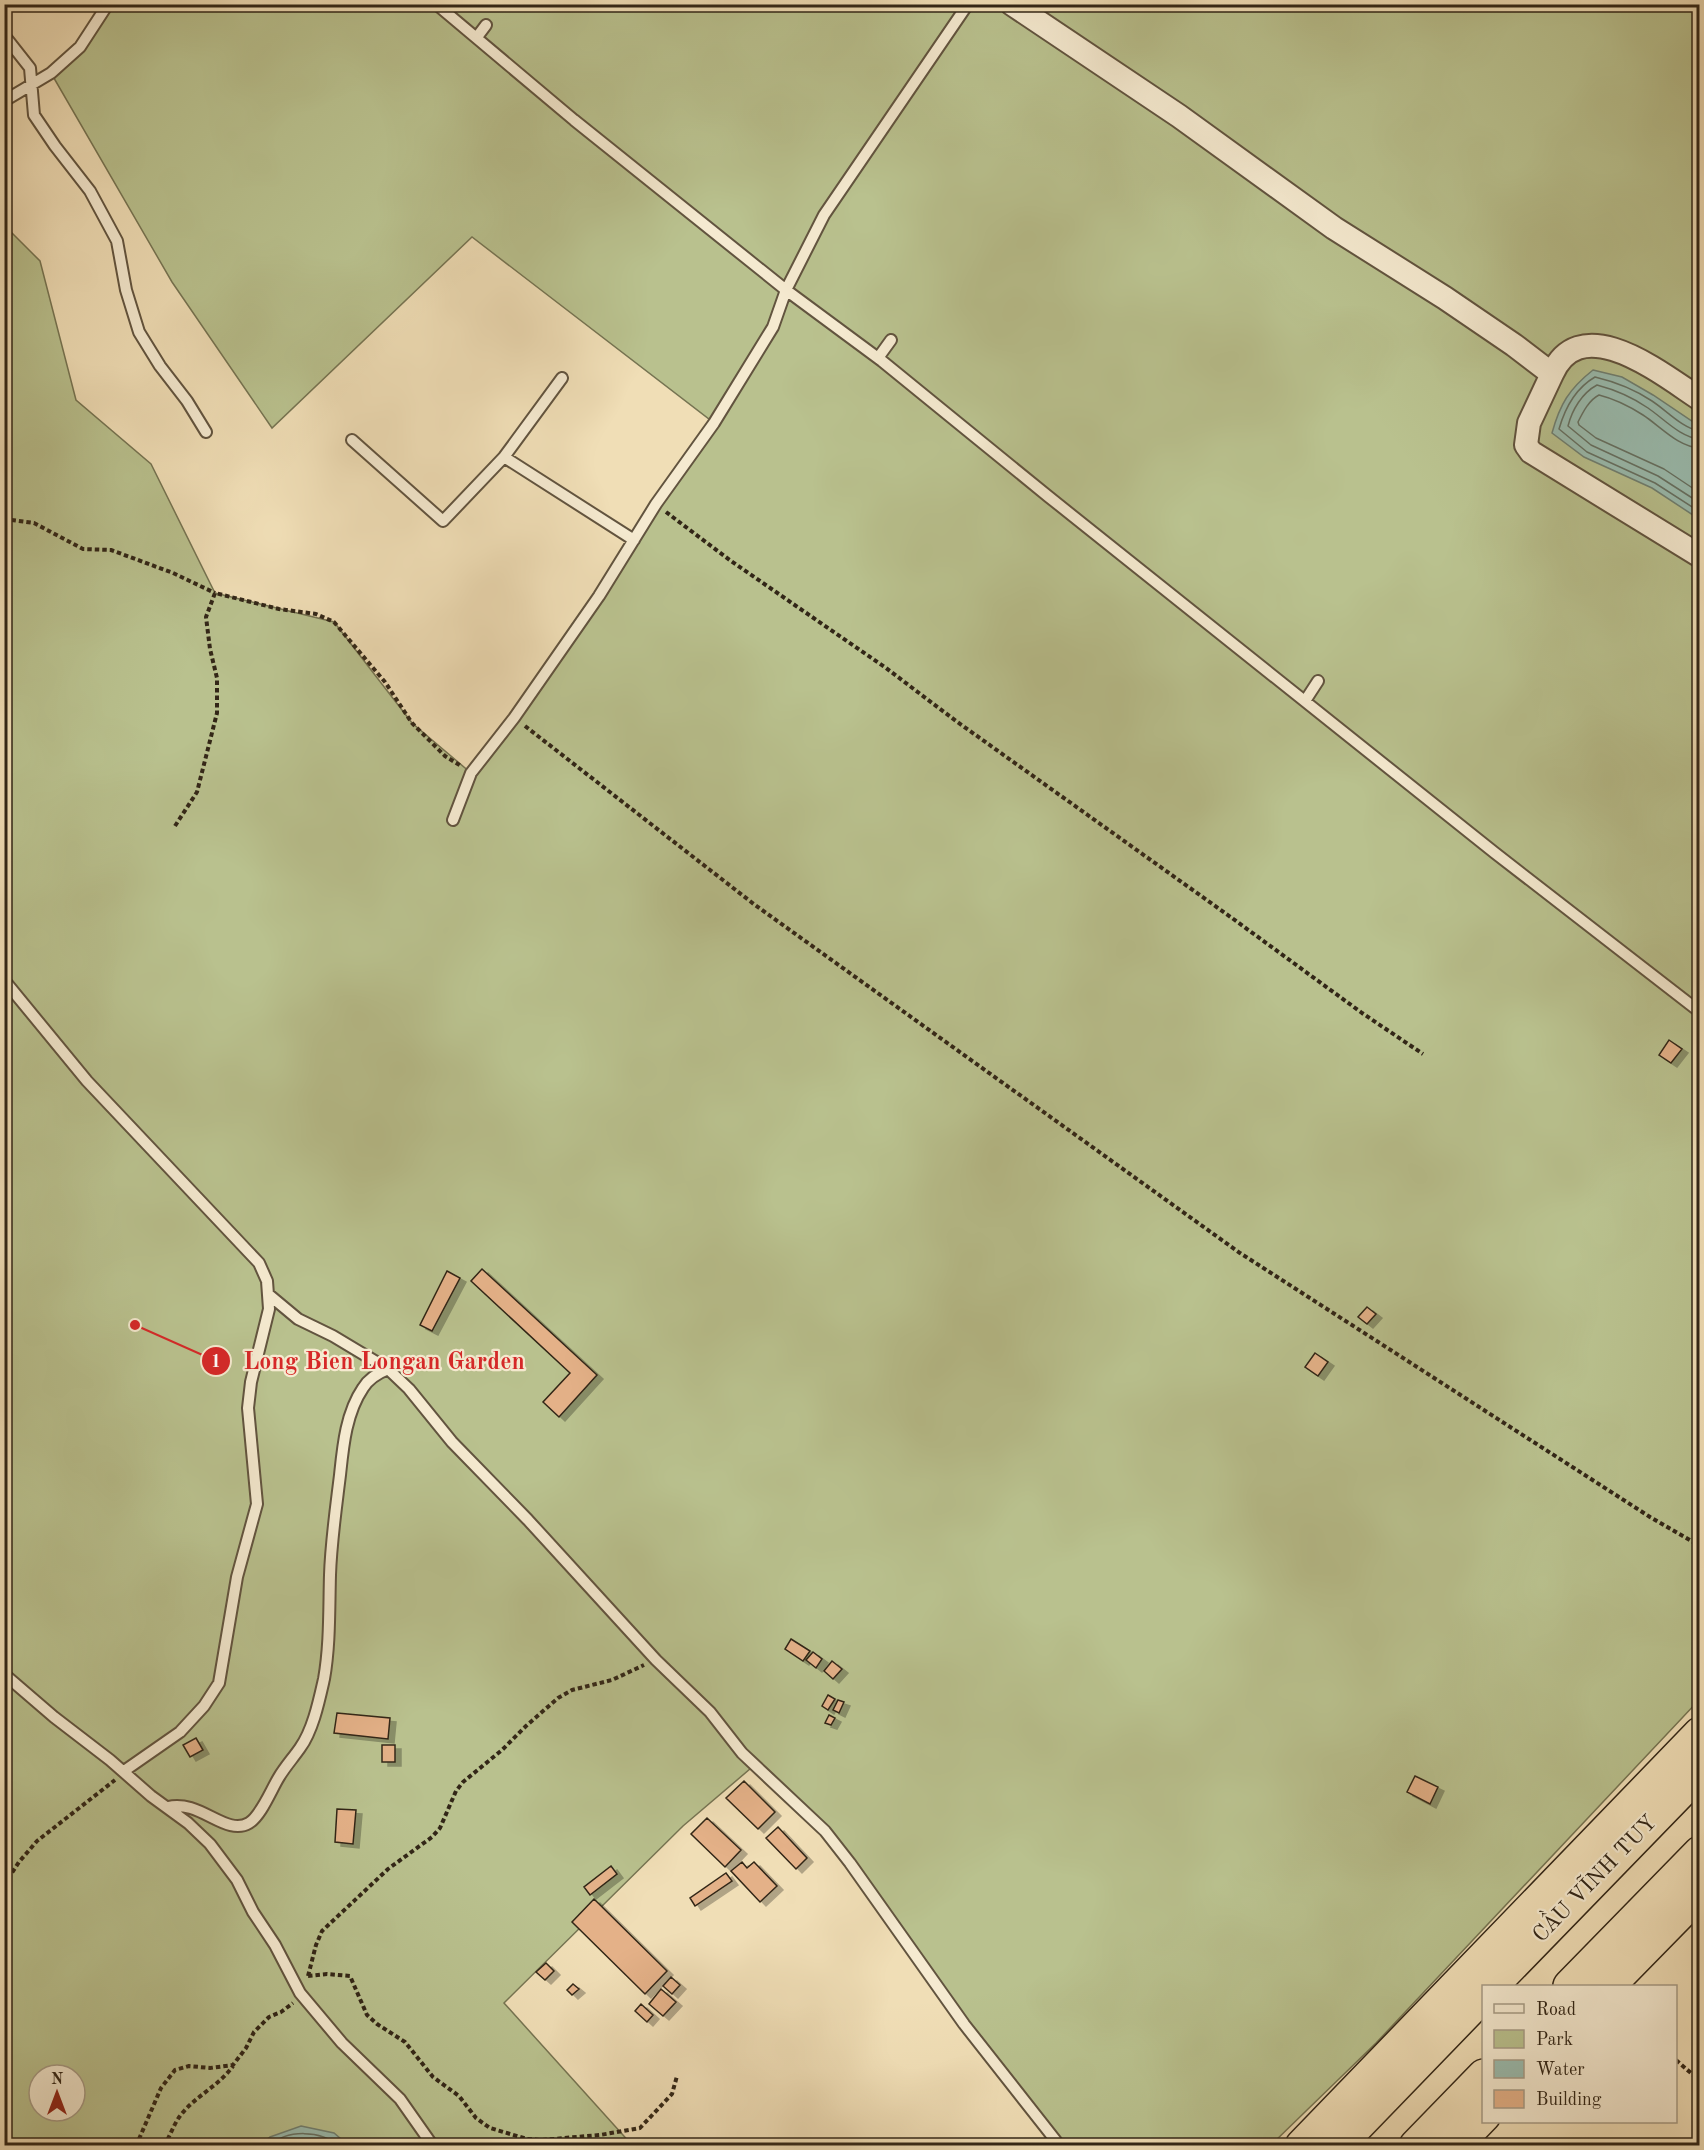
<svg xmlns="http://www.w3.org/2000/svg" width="1704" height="2150" font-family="'Old Standard TT',serif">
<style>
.green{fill:#b9c18e;stroke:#767452;stroke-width:1.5;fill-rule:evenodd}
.water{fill:#9abcaf;stroke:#708072;stroke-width:1.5}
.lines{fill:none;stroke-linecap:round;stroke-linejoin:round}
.shore{stroke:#667163;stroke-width:1.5}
.building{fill:#e4b188;stroke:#322617;stroke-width:1.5;filter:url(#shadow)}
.lane-casing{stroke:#62543f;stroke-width:14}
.street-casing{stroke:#62543f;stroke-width:26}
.highway-casing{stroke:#322617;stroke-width:36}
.path{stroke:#322617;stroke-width:4;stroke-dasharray:4.5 3;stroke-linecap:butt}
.lane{stroke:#f5ead0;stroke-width:10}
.street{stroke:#f5ead0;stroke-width:22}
.highway{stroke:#f0deb6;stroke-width:33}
.labels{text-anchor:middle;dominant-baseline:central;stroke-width:4.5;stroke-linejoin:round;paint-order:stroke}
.street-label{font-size:22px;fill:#322617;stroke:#f5ead0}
.leader{fill:none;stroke:#d62828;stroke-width:2}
.callout-dot{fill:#d62828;stroke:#f5ead0;stroke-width:2}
.mark-label{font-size:18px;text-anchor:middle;font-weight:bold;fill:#fff}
.callout-label{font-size:24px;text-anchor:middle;font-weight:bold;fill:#d62828;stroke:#f5ead0;stroke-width:4.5;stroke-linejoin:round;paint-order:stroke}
</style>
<defs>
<filter id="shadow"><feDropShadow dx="6" dy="4" stdDeviation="0" flood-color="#0004"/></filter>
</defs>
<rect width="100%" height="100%" fill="#f0deb6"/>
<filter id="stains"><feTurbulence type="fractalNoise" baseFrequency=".00333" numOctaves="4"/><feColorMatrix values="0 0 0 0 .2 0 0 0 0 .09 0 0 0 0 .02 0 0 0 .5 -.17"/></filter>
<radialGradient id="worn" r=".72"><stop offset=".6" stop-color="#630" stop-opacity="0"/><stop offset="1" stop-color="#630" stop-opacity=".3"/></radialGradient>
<!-- green -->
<path class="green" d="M107,5H1699V1700L1376,2043L1271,2145H1060L825,1831L757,1763L683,1826L504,2003L632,2145H5L4,225L40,261L76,400L151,464L215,593L334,622L412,723L471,773L714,423L472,237L272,428L172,282L51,73L95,26ZM39,2075H75V2111H39Z"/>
<!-- water -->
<path class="water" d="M1593,370L1622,377L1653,395L1699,426V519L1652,488L1584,457L1552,433C1560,404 1569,389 1593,370Z
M301,2126L334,2133L348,2145H260L270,2137Z"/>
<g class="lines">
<!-- shore -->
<path class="shore" d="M1700,431C1683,429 1666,410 1652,401C1634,389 1616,382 1595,377C1576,388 1565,408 1559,429L1587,452L1655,483L1700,512
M1700,439C1681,438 1663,418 1648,408C1632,397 1616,390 1597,385C1582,393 1572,410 1568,426L1591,445L1658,476L1700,503
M1700,448C1678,447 1660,426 1643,415C1629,406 1615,399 1599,395C1589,400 1583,412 1578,422L1579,425L1596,438L1664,469L1700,493
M269,2146C287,2129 321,2130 339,2146"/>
</g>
<!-- building -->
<path class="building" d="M1669,1040L1682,1049L1671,1063L1659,1055Z
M482,1269L597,1375L559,1417L543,1402L570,1373L471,1281Z
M447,1271L460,1278L432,1331L420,1325Z
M1367,1307L1376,1314L1367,1324L1358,1317Z
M1315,1353L1328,1362L1318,1376L1305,1367Z
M791,1639L810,1651L803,1661L785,1649Z
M813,1652L822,1659L816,1668L806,1660Z
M832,1661L842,1669L833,1679L824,1671Z
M828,1695L835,1699L828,1710L822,1706Z
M838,1700L844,1702L839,1713L833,1710Z
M337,1713L390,1718L388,1739L334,1733Z
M829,1715L835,1718L831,1725L825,1723Z
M196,1738L203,1750L190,1757L183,1745Z
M382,1745H395V1762H382Z
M1415,1776L1438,1787L1430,1804L1407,1792Z
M744,1781L775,1812L758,1829L726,1798Z
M337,1809L356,1810L353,1844L335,1842Z
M707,1818L741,1850L725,1867L691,1834Z
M778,1827L807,1858L796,1869L766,1838Z
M742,1862L747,1868L754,1862L777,1886L760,1902L731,1871Z
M611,1866L617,1874L590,1895L584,1887Z
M726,1873L732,1881L695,1906L690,1898Z
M594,1899L667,1971L645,1994L572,1922Z
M546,1963L554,1971L545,1980L536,1972Z
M671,1977L680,1985L672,1994L663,1986Z
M573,1984L579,1989L572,1995L567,1990Z
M661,1989L676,2002L663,2016L649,2004Z
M641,2004L653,2015L647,2022L635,2011Z"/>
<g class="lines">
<defs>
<path id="lane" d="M436,4L574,120L786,290L882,361L1049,497L1495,853L1700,1012
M4,35L30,68L34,115L55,146L90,191L117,241L126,290L139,332L160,366L187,401L206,432
M477,37L486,25
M4,101L51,73L80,47L108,4
M878,358L891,340
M352,440L443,521L504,457L562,378
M504,457L634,540
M1305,701L1318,681
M453,820L471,773L514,718L599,596L656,504L714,423L773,327L786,290L824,215L968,4
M4,980L87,1081L259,1263L267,1281L269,1309L251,1382L248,1408L257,1504L237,1577L219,1683L204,1706L180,1732L124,1771
M268,1294L298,1319L333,1336L388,1369L409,1389L452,1442L528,1520L656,1660L710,1712L742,1753L825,1831L850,1863L964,2024L1060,2146
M4,1674L54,1717L110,1760L151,1796L188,1823L210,1844L237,1880L253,1912L275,1945L300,1993L342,2043L400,2099L433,2146
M168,1807C200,1799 226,1837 249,1823C261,1816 271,1790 279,1777C285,1767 293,1758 300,1748C313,1730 319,1701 324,1679C330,1645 329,1610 330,1575C331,1542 336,1508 340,1475C343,1446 346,1413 363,1388C369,1378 378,1373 388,1369"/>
<path id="street" d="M1012,4L1179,116L1334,228L1445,298L1514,345L1552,374C1581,308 1663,375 1700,399
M1552,374L1529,423L1526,445L1531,452L1700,556"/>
<path id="highway" d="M1491,1986L1700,1771
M1570,1986L1700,1853
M1608,1986L1700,1892
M1302,2146L1700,1734
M1337,2146L1484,1994
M1416,2146L1484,2076
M1454,2146L1484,2115"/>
</defs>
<!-- lane casing -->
<use href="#lane" class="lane-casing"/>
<!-- street casing -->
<use href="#street" class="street-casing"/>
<!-- highway casing -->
<use href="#highway" class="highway-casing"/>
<!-- path -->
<path class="path" d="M666,512L731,561L886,668L956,721L1232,918L1362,1013L1423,1054
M4,519L34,523L83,549L111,550L173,573L215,593
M525,726L755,905L1240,1253L1650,1517L1700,1546
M175,826L197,792L217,713V678L210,649L206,617L215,593L279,609L316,614L334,622L385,682L412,723L445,756L461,766
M4,1885L19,1862L37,1841L115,1780
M308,1976L316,1945L322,1931L388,1869L432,1837L440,1828L456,1791L463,1782L502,1750L526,1726L558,1698L572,1690L612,1680L644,1665
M308,1976L327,1974L350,1976L367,2015L377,2024L405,2042L433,2077L459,2096L476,2118L490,2128L527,2139L541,2140L600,2135L640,2128L672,2094L677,2076
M1676,2060L1700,2081
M136,2146L161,2088L175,2070L189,2066L210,2068L233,2065L246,2048L254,2032L269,2017L281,2012L293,2003
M164,2146C170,2136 174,2124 180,2116C195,2096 219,2086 233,2066"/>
<!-- lane -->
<use href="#lane" class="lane"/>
<!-- street -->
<use href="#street" class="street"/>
<!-- highway -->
<use href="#highway" class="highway"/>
</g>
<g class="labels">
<!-- street labels -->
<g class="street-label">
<text transform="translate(1595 1879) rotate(-46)">CẦU VĨNH TUY</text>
</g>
</g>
<!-- callouts -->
<path class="leader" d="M135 1325L216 1361"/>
<g class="callout-dot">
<circle cx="135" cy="1325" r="6"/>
<circle cx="216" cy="1361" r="15"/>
</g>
<g class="mark-label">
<text x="216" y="1367">1</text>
</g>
<g class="callout-label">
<text x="384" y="1369">Long Bien Longan Garden</text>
</g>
<!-- margin -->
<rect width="1704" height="2150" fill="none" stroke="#f0deb6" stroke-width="24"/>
<rect x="6" y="6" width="1692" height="2138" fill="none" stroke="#322617" stroke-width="3"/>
<rect x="12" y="12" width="1680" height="2126" fill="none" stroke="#322617" stroke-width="1.5"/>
<!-- legend -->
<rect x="1482" y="1985" width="195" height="138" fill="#f5ead0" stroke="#a79c86" stroke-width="1.5"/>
<rect x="1494" y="2004" width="30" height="9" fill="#f5ead0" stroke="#a79c86" stroke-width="1.5"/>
<text x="1536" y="2015" font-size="18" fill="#322617">Road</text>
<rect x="1494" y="2030" width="30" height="18" fill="#b9c18e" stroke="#a79c86" stroke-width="1.5"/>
<text x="1536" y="2045" font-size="18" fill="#322617">Park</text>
<rect x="1494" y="2060" width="30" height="18" fill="#9abcaf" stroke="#a79c86" stroke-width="1.5"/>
<text x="1536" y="2075" font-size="18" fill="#322617">Water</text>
<rect x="1494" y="2090" width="30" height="18" fill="#e4b188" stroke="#a79c86" stroke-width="1.5"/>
<text x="1536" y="2105" font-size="18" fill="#322617">Building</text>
<!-- north arrow -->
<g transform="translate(57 2093)"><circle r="28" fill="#f5ead0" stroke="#a79c86" stroke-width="1.5"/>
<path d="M0-4.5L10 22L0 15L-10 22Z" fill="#8f2418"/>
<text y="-9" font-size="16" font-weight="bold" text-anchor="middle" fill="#322617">N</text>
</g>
<rect width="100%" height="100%" filter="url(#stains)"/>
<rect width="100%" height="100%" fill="url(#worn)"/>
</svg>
